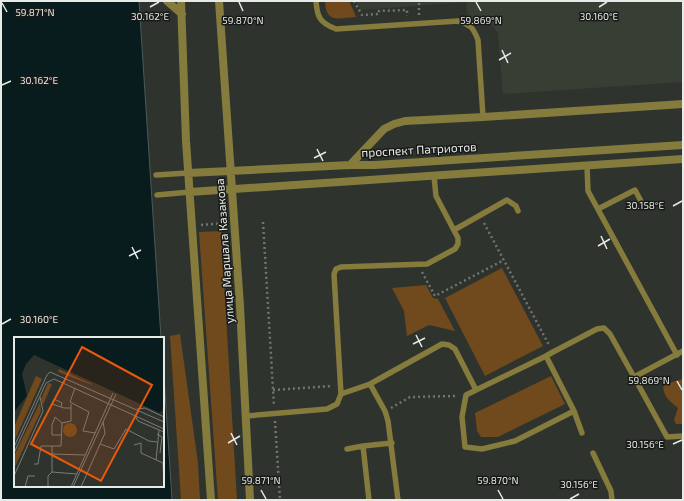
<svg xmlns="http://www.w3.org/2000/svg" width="684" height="501" font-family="'Exo 2',sans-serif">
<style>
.built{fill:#373e34}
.green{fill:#70491d}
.water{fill:#081c1e;stroke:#4b5a5a}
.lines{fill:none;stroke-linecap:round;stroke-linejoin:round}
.path{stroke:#717570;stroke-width:2.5;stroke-dasharray:2 3;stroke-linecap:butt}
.service{stroke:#847b3c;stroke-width:5.5}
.minor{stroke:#847b3c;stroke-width:8}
.ticks{fill:none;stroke:#e7eae6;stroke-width:1.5}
.labels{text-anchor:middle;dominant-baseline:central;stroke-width:3;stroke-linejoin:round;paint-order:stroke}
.street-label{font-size:12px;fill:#e7eae6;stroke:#181a18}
.inset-road{fill:none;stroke:#797c77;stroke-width:1}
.view{fill:#e8590c;fill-opacity:0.15;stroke:#e8590c;stroke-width:2}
.inset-edge{fill:none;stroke:#e7eae6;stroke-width:2}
.ticks-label{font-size:10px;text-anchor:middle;fill:#e7eae6;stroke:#181a18;stroke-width:3;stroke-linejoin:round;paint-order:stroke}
</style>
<rect width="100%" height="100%" fill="#2f332d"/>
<!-- built -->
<path class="built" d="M356,1H683V82L503,94L498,33L486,17L468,19L466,2L361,10Z"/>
<!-- green -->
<path class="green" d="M325,1H349L355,14L356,17C338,18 326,24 325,1Z
M221,231L237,500H218L199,232Z
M502,268L543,346L485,376L445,298Z
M426,285L433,298L438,299L455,331L429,325L407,336L404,311L392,288Z
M180,334L198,463L200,500H181L170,336Z
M551,376L565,404L498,437H481L477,431L475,413Z
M683,379V424H676L674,420L678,408C671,402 664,398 663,387L665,384Z"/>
<!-- water -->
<path class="water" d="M1,1H139L161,338H15V486H163V361L172,500H1Z"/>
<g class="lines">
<!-- path -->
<path class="path" d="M354,1L362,15L379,14V11L407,10V16
M419,15V1
M263,222L274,406
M484,223L549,345
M201,225L226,223
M422,272L435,296L504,260
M273,390L332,386
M391,408L410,397L457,396
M275,421L280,500"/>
<!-- service -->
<path class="service" d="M316,1C317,17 320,23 336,29L458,21C471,25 473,27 478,40L483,117
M587,166L588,191L677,355
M156,175L188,173
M157,195L190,192
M598,209L635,190L642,203
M454,230L507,200L516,206L518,211
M634,377L667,437L683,436
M370,384L385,411L388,421L398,500
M476,390L466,395L462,417L465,447L482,449L515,441L574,411L546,356
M341,394L370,384L442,344L449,345L455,349L476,390L546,356L553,352L597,329L604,328L610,334L634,377L683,351
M574,411L582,433
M246,416L327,409L337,404L341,394L334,274L336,269L341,267L427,264L455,249L458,244V238L436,196L434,176
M347,449L363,446
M593,453L611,491L612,500
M369,500L363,446L392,443"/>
<!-- minor -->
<path class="minor" d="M167,1L182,14
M181,1L186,141L211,500
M219,1L240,306L250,500
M350,165L384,129L394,124L405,121L483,117L683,104
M188,173L350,165H375L683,145
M190,192L683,159"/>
</g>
<!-- ticks -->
<path class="ticks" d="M239,2L243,11M476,2L481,11M2,3L7,12M150,7L159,2M599,7L607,2M502,50L508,63M499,60L511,53M2,85L11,81M317,149L323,161M314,158L326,152M673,206L682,201M601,236L607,249M598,246L610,239M132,247L138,259M129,256L141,250M2,324L11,319M416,335L422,347M413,344L425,338M677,381L682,390M231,433L237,445M228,443L240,436M673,444L682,440M261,490L266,499M498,490L503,499M570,499L579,494"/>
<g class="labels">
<!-- street labels -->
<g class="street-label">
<text transform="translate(419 149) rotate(-3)">проспект Патриотов</text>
<text transform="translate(224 251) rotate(-94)">улица Маршала Казакова</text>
</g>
</g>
<!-- overview -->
<g transform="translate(14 337)">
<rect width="150" height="150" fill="#2f332d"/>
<path d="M45,32L78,47V48L44,35ZM22,39L28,42L0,105V90ZM34,46L38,47L29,68L27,62ZM26,65L27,74L0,132V119ZM49 93a7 7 0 1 1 14 0a7 7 0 1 1-14 0Z" fill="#70491d"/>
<path d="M0,0H150V71L146,76L20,18L12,27L8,37L13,59L0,75Z" fill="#081c1e"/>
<path class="inset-road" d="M40,42L150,92M61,51L56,65L75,75L69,94L81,96M57,67V84L48,86L47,109H38V135L63,137M47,70L48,66L40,62L38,67L50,71H57M123,72L131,71L150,80M121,79L124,84L150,95M143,97L148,100L146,116M47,98H38V88L41,80L48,86M86,107L100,112L112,92L135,104L143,105M120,108L127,106V116L149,126L150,150M0,110L33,38L36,35L150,85M0,116L32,46L40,42M38,117L71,118M142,123L145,93M20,127H24L27,109H38M0,139L29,74L26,60M11,150L14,139H21M34,150V139L38,135M57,150L99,56M59,150L102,57M67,150L91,96L89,85"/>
<path class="view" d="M68,10L138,48L87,144L17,107Z"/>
<rect width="150" height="150" class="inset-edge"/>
</g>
<g class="ticks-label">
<text x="35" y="16">59.871°N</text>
<text x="150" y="20">30.162°E</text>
<text x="599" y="20">30.160°E</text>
<text x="243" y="24">59.870°N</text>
<text x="481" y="24">59.869°N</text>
<text x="39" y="84">30.162°E</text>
<text x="645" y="209">30.158°E</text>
<text x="39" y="323">30.160°E</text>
<text x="649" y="384">59.869°N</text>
<text x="645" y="448">30.156°E</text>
<text x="261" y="484">59.871°N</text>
<text x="498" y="484">59.870°N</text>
<text x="579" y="488">30.156°E</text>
</g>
<!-- border -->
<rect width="684" height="501" fill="none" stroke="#e7eae6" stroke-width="4"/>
</svg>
